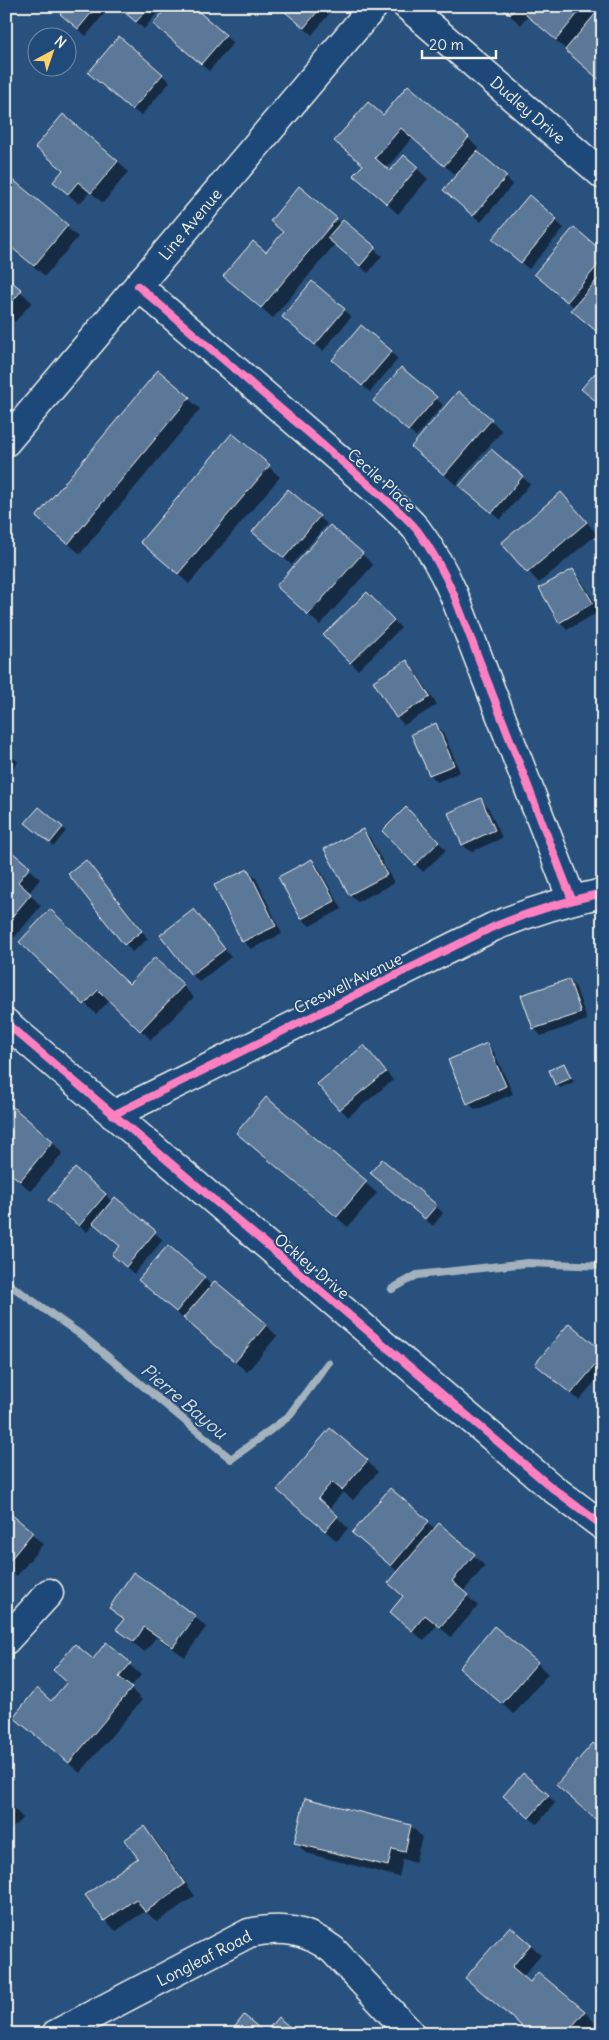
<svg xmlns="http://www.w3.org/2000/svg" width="609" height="2040" font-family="Delius,sans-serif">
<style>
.shadow{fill:#0007}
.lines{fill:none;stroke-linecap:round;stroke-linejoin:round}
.stream{stroke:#a4b2be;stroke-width:8}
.building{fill:#5b7899;stroke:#f4f1e8}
.street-casing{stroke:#f4f1e8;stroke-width:31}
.secondary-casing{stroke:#f4f1e8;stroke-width:31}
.street{stroke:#1f4a7a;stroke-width:28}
.secondary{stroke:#1f4a7a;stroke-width:28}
.cycleway-casing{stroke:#1f4a7a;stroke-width:11}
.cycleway{stroke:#ff80c0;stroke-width:8}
.labels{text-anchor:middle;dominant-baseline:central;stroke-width:4;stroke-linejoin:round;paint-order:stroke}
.street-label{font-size:16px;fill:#f4f1e8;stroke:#1f4a7a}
.water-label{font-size:18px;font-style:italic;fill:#d9dcda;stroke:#1f4a7a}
</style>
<rect width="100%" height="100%" fill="#28517e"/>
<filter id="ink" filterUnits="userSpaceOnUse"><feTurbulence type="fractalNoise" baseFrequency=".02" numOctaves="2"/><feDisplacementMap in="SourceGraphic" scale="10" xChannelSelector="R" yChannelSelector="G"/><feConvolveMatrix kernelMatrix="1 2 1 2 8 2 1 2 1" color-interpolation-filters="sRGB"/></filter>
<g filter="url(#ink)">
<!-- shadow -->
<path class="shadow" d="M68,6H105L108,9L86,36L69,22Z
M119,6H163L144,29Z
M262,6H272L268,11Z
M322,6L329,14L312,35L280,7Z
M499,6H603V83L528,16L521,25Z
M162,31L225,36L233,43L209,71Z
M162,75L170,82L141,116L97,80Z
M383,117L468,138L479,149L476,152L513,184L481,222L452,198L457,176L412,138L386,169L390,173L404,157L428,179L398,214L355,175L363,166L336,141Z
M37,147L118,161L128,172L103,203L90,192L79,204L54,182L64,171Z
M6,175L78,237L45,276L6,243Z
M529,197L564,228L529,269L501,246Z
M336,219L341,224L343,222L382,256L368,273L335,244L273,318L236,286L284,233L271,221Z
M603,253V337L573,310L575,308L543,282Z
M6,279L32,302L15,322L11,318L6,323Z
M344,310L351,317L323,351L291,324Z
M391,352L398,359L370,392L341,367Z
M158,372L200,409L80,554L38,517Z
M436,398L443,405L416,437L382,408Z
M491,420L502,431L456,485L413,447Z
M233,435L280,477L189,584L142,542Z
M522,477L530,484L500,520L461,486Z
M288,490L327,524L292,565L261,539Z
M572,505L597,534L539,583L503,543Z
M362,554L373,565L320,625L277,586Z
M573,570L580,578L600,611L567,630L560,622Z
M367,594L401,628L358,670L324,635Z
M407,661L414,669L437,705L404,725L397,717Z
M436,725L443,732L460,772L437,782L430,774Z
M603,731V738L599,735Z
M6,751L18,762L6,777Z
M480,800L488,807L502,838L471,852L463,845L449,814Z
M39,808L66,831L54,846L30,826Z
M406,809L446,850L423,872L383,831Z
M363,830L370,838L394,883L357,902L350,894Z
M6,849L40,879L29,893L41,906L15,937L6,929Z
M312,860L319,868L342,909L310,926L302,919L280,878Z
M86,861L148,939L132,952L69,874Z
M248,870L256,878L282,934L251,949L243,941Z
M194,911L231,957L199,982L192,974Z
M32,952L129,986L155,959L194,997L151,1040L110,1000L96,1014Z
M569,980L576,988L587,1020L541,1036L534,1028Z
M487,1044L494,1052L513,1094L476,1110L468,1103Z
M364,1046L393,1080L348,1117L319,1084Z
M564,1065L574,1082L560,1088L550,1071Z
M266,1099L377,1193L348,1227L249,1143Z
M52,1142L63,1153L31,1191L6,1170Z
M379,1180L436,1206L443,1213L433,1226Z
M105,1194L112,1202L115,1199L163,1240L134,1274L121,1262V1246L95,1223L87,1232L57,1207Z
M204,1278L212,1286L266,1325L277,1336L247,1372L147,1288Z
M603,1353V1372L579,1400L544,1371Z
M367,1461L378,1472L353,1500L343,1492L329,1509L348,1528L337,1541L278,1490Z
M390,1490L435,1529L439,1525L485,1566L463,1592L478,1606L451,1637L437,1625L424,1641L402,1622L404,1597L389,1583L398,1572L354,1533Z
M6,1511L43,1544L17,1576L6,1567Z
M110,1608L195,1617L206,1627L185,1657L156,1637L145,1652L129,1640L118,1629L124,1621Z
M106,1644L141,1675L130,1688L142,1700L80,1773L26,1727L51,1702L68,1683L93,1661Z
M537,1663L548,1674L514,1714L472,1679Z
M548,1795L555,1803L537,1824L512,1803Z
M306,1799L411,1826L422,1837L415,1863L403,1859L399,1877L306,1853L295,1842Z
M6,1801L23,1818L6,1834Z
M144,1828L155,1839L195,1896L157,1922L145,1911L116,1931L105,1920L87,1895L139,1858Z
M530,1944L541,1955L522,1978L530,1984L538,1973L585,2012L595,2023L586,2034H531L467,1978Z"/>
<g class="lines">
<!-- stream -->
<path class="stream" d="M6,1282L84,1337L231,1459L288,1417L328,1363
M392,1289L417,1275L528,1263L603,1266"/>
</g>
<!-- building -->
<path class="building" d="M67,6H97L78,29L60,14Z
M117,6H150L136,22Z
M168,6H192L226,35L201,64L153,24Z
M278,6H322L304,28Z
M499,6H517L510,15Z
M533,6H584L556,40L526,15Z
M602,6H603V83L565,50Z
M119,36L163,74L132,110L88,73Z
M408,85L469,137L444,166L401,128L375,158L390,171L404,155L418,167L387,204L353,175L363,165L334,141L368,102L383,115Z
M63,114L118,161L91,193L78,182L68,194L53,182L63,170L35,147Z
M477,151L507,176L473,216L443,190Z
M6,174L68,225L34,266L6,243Z
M299,186L337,218L261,308L223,276L253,241L266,252L283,232L270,221Z
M529,195L557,219L521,263L492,239Z
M343,220L376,247L360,266L327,238Z
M574,227L603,252V259L567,302L534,274Z
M603,273V336H602L571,310Z
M6,277L22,290L6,309Z
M312,281L345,309L315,345L282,317Z
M361,325L392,351L362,386L332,360Z
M401,367L437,397L408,431L373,401Z
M158,370L190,397L68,544L36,517Z
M595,373L603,379V407L581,389Z
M458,391L492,419L444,475L411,447Z
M232,433L270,465L178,574L140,542Z
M491,449L523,476L492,513L459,486Z
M288,489L320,516L284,558L252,532Z
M561,492L587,522L527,573L501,543Z
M330,525L363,553L308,615L276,586Z
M573,569L593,603L559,623L539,588Z
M367,592L394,620L350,663L323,635Z
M407,660L430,697L396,718L373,681Z
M436,723L454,765L429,775L411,734Z
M481,798L495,830L462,845L448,813Z
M39,807L63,827L50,843L25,823Z
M406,807L439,842L415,865L382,831Z
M363,829L387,875L349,895L324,849Z
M6,847L30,867L18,882L31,894L6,924Z
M312,859L335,901L301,919L278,877Z
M86,860L142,931L124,945L68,874Z
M248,869L276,926L242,942L214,885Z
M50,909L129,984L155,957L184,985L140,1031L98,990L84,1005L19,942Z
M194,909L225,949L191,975L160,935Z
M569,979L581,1013L533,1029L521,995Z
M487,1043L506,1086L467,1104L448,1060Z
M364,1045L386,1072L339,1110L317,1084Z
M564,1063L571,1078L555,1085L549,1070Z
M266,1097L367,1181L337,1217L236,1133Z
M6,1101L53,1141L20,1181L6,1170Z
M382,1159L437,1205L425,1219L370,1173Z
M75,1168L106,1194L79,1226L48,1200Z
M115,1197L156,1231L126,1267L112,1255L120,1246L93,1223Z
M168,1245L205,1277L176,1312L138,1280Z
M215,1281L267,1324L235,1362L183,1318Z
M569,1323L603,1352V1356L571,1394L535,1364Z
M330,1428L368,1460L342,1490L332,1482L318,1498L338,1516L325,1531L277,1490Z
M390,1488L429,1521L391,1566L352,1533Z
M6,1510L33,1532L6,1565Z
M439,1523L475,1554L452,1581L468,1595L440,1627L425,1615L412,1631L390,1612L403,1596L388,1583Z
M133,1572L196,1616L173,1647L144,1627L134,1642L116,1629L124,1619L109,1608Z
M494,1626L538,1662L502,1704L459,1668Z
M106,1642L131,1663L119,1677L132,1688L69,1763L13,1717L37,1688L51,1701L67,1682L53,1670L75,1644L93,1659Z
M593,1743L603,1752V1826L556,1785Z
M523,1773L549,1795L529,1818L503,1796Z
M305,1798L411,1825L405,1852L392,1849L388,1866L294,1843Z
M144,1826L185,1884L145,1912L136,1899L104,1921L85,1895L138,1858L124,1840Z
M510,1926L531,1944L512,1967L530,1982L538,1972L585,2011L566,2034H531L465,1978Z
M244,2015L265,2033L278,2017L298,2034H229Z"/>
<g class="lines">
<defs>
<path id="street" d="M407,6L603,175
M138,286L368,484C385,499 403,513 417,530C432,550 444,572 454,595L572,900
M6,1640L49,1593
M56,2034L249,1933C281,1926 306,1929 333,1950L411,2034"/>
<path id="secondary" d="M6,442L374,6
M6,1023L551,1487L603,1526
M113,1115L493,927C529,912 565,901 603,893"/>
</defs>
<!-- street casing -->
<use href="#street" class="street-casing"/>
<!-- secondary casing -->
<use href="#secondary" class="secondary-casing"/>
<!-- street -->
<use href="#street" class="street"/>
<!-- secondary -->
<use href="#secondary" class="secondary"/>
<defs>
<path id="cycleway" d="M138,286L368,484C385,499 403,513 417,530C432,550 444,572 454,595L572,900
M6,1023L551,1487L603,1526
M113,1115L493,927C529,912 565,901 603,893"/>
</defs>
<!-- cycleway casing -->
<use href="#cycleway" class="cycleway-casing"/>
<!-- cycleway -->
<use href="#cycleway" class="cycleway"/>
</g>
</g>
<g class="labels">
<!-- street labels -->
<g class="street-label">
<text transform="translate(528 110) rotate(41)">Dudley Drive</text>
<text transform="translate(190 224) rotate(-50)">Line Avenue</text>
<text transform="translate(382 480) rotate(42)">Cecile Place</text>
<text transform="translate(348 983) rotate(-26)">Creswell Avenue</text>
<text transform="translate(312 1266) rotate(40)">Ockley Drive</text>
<text transform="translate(204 1958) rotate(-27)">Longleaf Road</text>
</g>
<!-- water labels -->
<g class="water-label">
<text transform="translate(184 1401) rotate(40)">Pierre Bayou</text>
</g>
</g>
<!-- margin -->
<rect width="609" height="2040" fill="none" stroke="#1f4a7a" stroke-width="25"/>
<rect x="12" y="12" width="584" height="2015" fill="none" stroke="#f4f1e8" stroke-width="2" filter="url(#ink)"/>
<!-- north arrow -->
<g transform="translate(52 52) rotate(40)"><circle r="24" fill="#1f4a7a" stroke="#748da6"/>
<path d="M0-4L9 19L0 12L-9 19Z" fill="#ffd166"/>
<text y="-8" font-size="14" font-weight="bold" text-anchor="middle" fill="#f4f1e8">N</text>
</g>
<!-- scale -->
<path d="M422 50v8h74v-8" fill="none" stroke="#f4f1e8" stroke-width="2.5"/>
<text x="429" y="50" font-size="15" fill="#f4f1e8" stroke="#1f4a7a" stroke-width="4" paint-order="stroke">20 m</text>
</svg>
